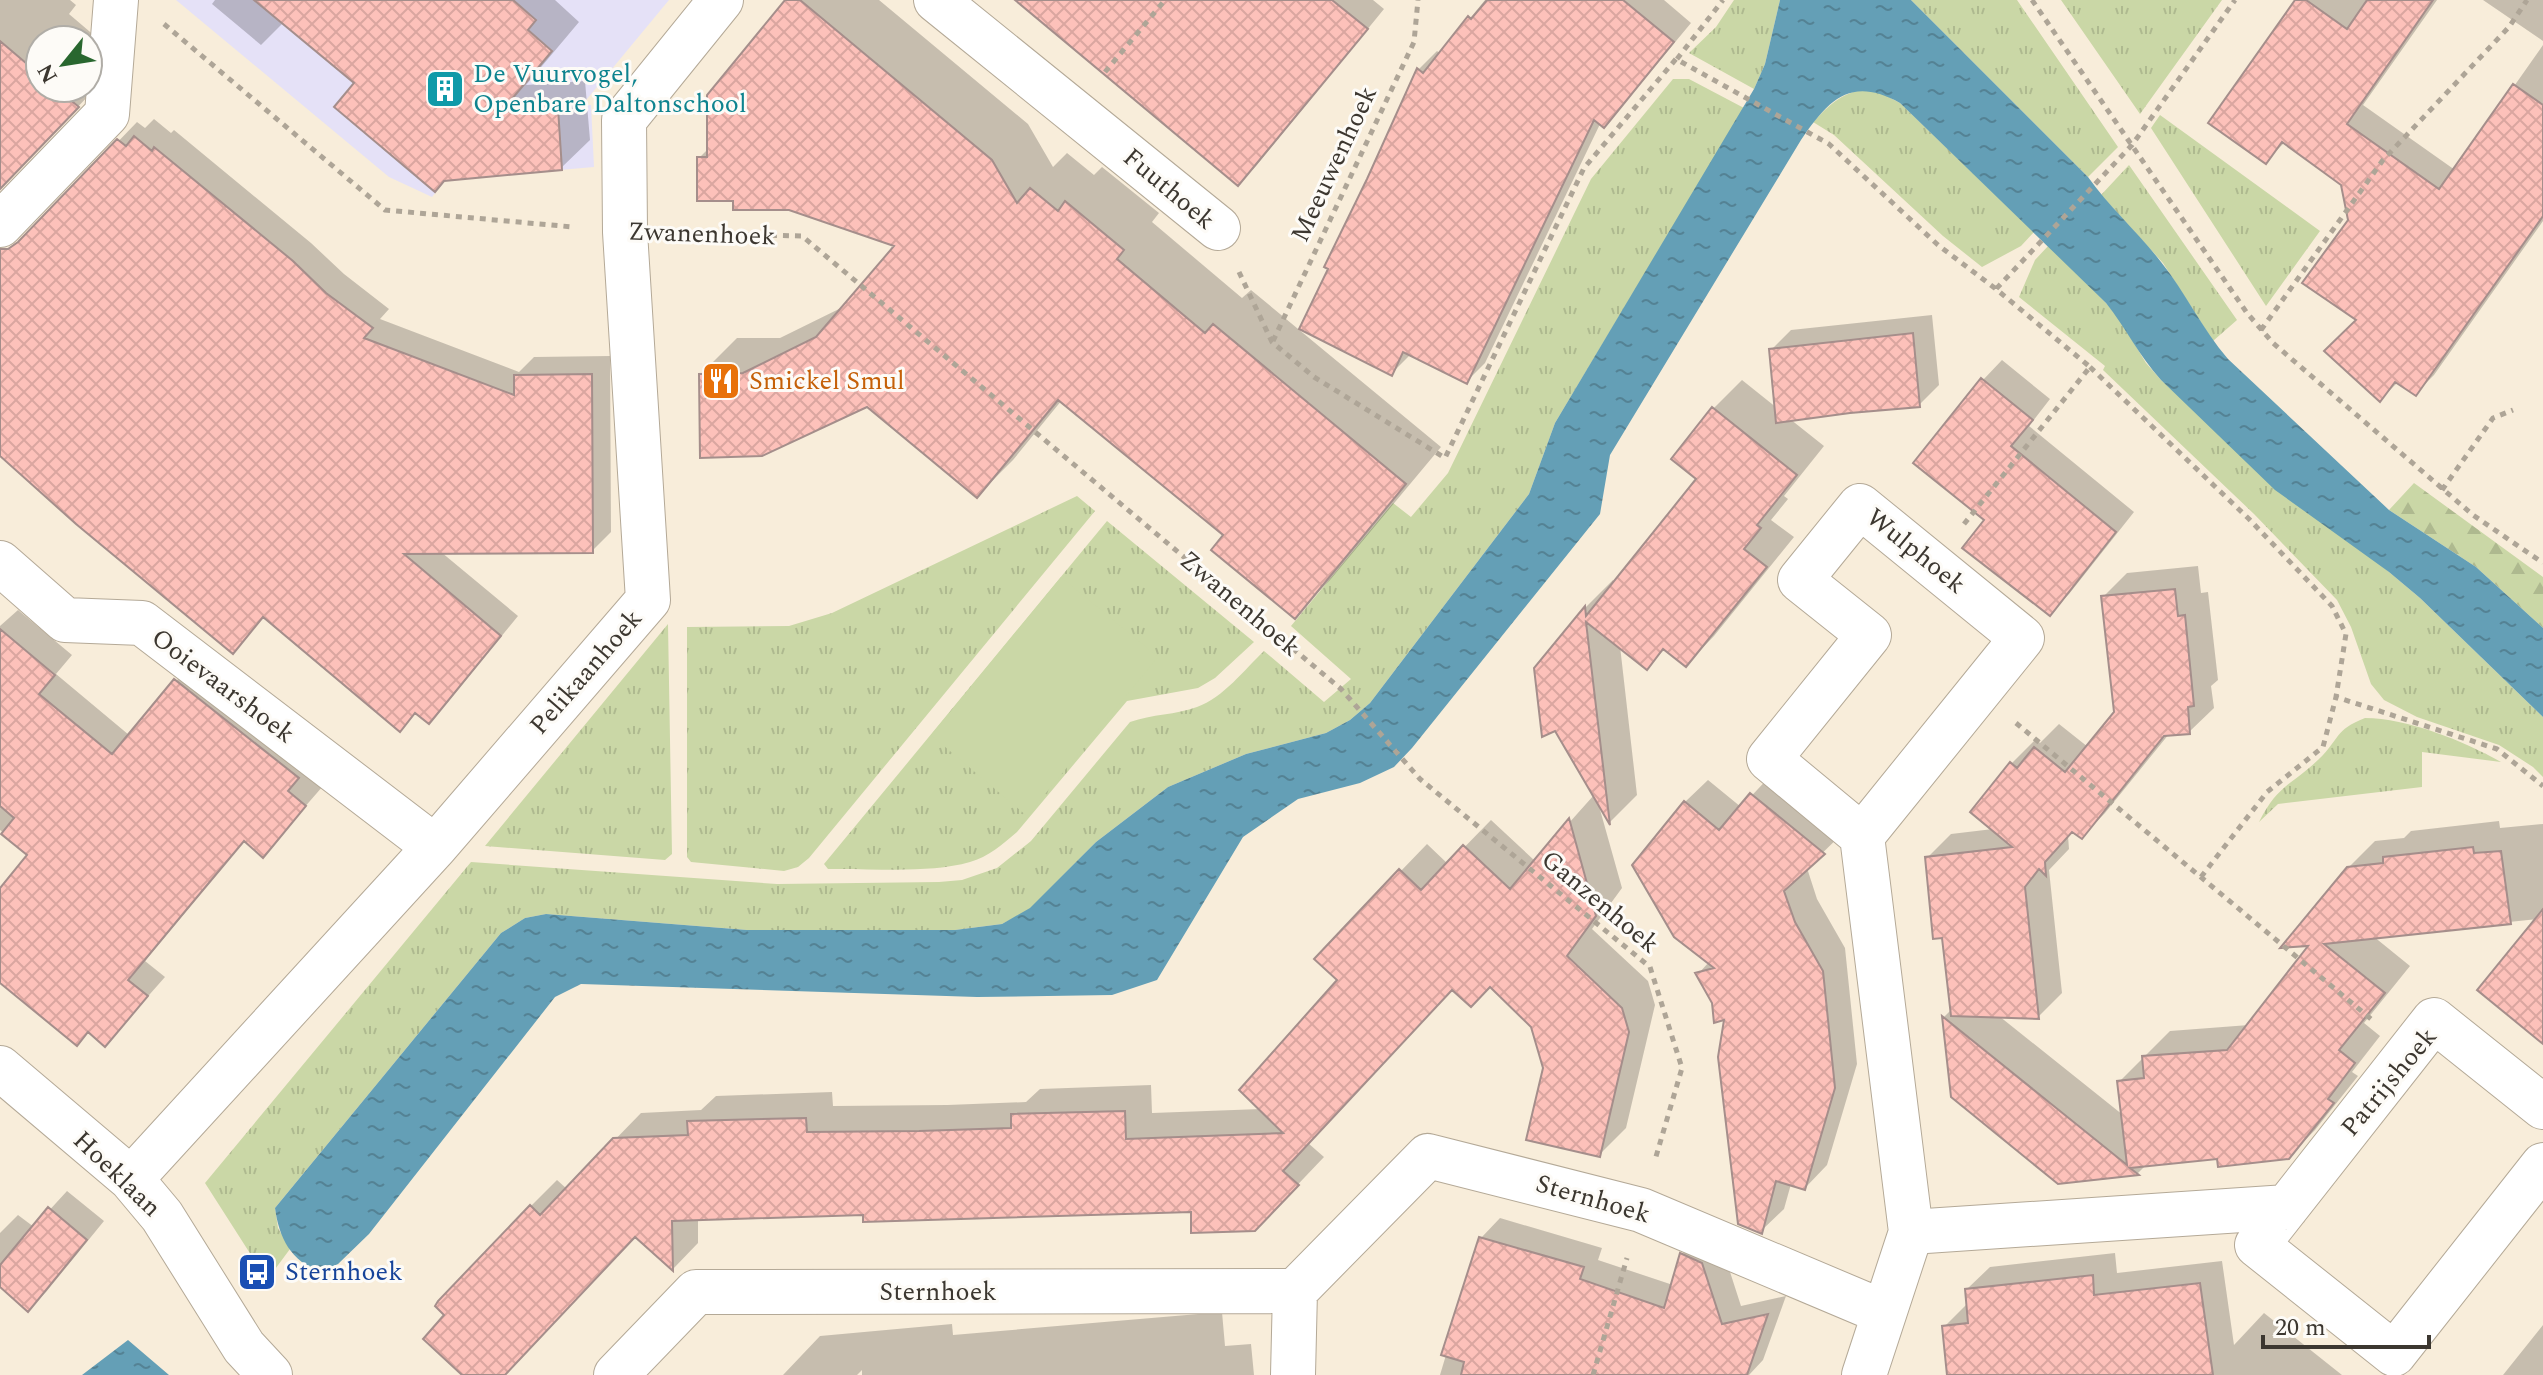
<svg xmlns="http://www.w3.org/2000/svg" width="2543" height="1375" font-family="Spectral,serif">
<style>
.education{fill:#e5e1f7}
.grass{fill:url(#grass-tufts)}
.forest{fill:url(#forest-firs)}
.green{fill:#cad7a6}
.water{fill:url(#water-ripples)}
.shadow{fill:#0003;fill-rule:evenodd}
.building{fill:url(#building-cross-hatch);stroke:#a58e8b;stroke-width:2}
.lines{fill:none;stroke-linecap:round;stroke-linejoin:round}
.minor-casing{stroke:#b4a997;stroke-width:46}
.path{stroke:#aea597;stroke-width:5;stroke-dasharray:6 6;stroke-linecap:butt}
.minor{stroke:#fff;stroke-width:44}
.labels{text-anchor:middle;dominant-baseline:central;stroke-width:6;stroke-linejoin:round;paint-order:stroke}
.culture-label{font-size:26px;fill:#0d838f;stroke:#fdfbf7;text-anchor:start}
.street-label{font-size:26px;fill:#3c3730;stroke:#fdfbf7}
.food-label{font-size:26px;fill:#c56008;stroke:#fdfbf7;text-anchor:start}
.transit-label{font-size:26px;fill:#164399;stroke:#fdfbf7;text-anchor:start}
</style>
<defs>
<pattern id="grass-tufts" width="24" height="20" patternUnits="userSpaceOnUse" patternTransform="scale(2)"><rect width="24" height="20" fill="#cad7a6"/><path d="M3 7l-1-3M5 7V3M7 7l1-3M15 17l-1-3M17 17v-4M19 17l1-3" fill="none" stroke="#aeb98f"/></pattern>
<pattern id="forest-firs" width="22" height="20" patternUnits="userSpaceOnUse" patternTransform="scale(2)"><rect width="22" height="20" fill="#cad7a6"/><path d="M5 1l3.5 6h-7zM16 11l3.5 6h-7z" fill="#aeb98f"/></pattern>
<pattern id="water-ripples" width="26" height="14" patternUnits="userSpaceOnUse" patternTransform="scale(2)"><rect width="26" height="14" fill="#649fb6"/><path d="M2 4q2-2 4 0t4 0M15 11q2-2 4 0t4 0" fill="none" stroke="#548294"/></pattern>
<pattern id="building-cross-hatch" width="8" height="8" patternUnits="userSpaceOnUse" patternTransform="scale(2)"><rect width="8" height="8" fill="#fdc1ba"/><path d="M0 0l8 8M0 8l8-8" fill="none" stroke="#daa6a0"/></pattern>
</defs>
<rect width="100%" height="100%" fill="#f8edda"/>
<!-- education -->
<path class="education" d="M176,0H669L582,105H591L594,167L501,175L457,166L432,197L389,177Z"/>
<!-- grass -->
<path class="grass" d="M1734,0H1780L1765,64L1754,89L1689,53L1716,27Z
M1911,0H2017L2118,147L2088,177Z
M2061,0H2222L2140,114Z
M1673,79H1689L1744,108L1555,423L1529,494L1370,703L1350,720L1326,733L1246,754L1168,787L1096,842L1030,909L1002,924L955,930H747L546,914L525,918L501,933L275,1208L278,1228L290,1249L267,1280L205,1183L471,862L777,884L939,882L962,880L997,868L1031,841L1130,722C1152,714 1176,715 1197,707C1223,698 1245,669 1264,651L1324,702L1351,679L1291,626L1393,503L1411,517L1448,473L1591,179Z
M1863,90L1879,92L1900,103L2034,232L2021,246L1982,267L1943,236L1834,135L1813,122C1828,107 1840,93 1863,90Z
M2160,115L2320,231L2266,306L2151,128Z
M2129,165L2237,320L2213,341L2163,263L2101,195Z
M2049,245L2106,303L2120,320L2146,363L2161,380L2420,598L2543,717V777L2533,767L2499,745L2417,717L2384,700L2371,684L2351,627L2337,600L2254,514L2103,370L2105,366L2019,297L2035,260Z
M1077,496L1095,511L809,858L798,867L784,871L691,862L687,857V627L789,626L832,613Z
M1107,521L1254,642L1215,678L1198,688L1127,701L1017,832C1003,844 988,857 970,862C928,874 872,868 828,869L824,864Z
M668,624L672,854L665,860L485,846Z
M2365,718C2407,718 2464,741 2501,762L2422,752V787L2278,804L2259,822C2278,784 2291,786 2319,759C2340,739 2334,730 2365,718Z"/>
<!-- forest -->
<path class="forest" d="M2414,483L2543,577V628L2476,567L2389,510Z"/>
<!-- green -->
<path class="green" d="M1061,577L1158,657L1027,816L931,735Z"/>
<!-- water -->
<path class="water" d="M1780,0H1911L2088,177C2110,208 2138,232 2161,262C2186,293 2202,329 2228,359L2389,510L2476,567L2543,628V717L2420,598L2389,572L2275,490L2161,380C2139,356 2126,328 2106,303L1900,103C1851,76 1829,99 1801,140L1610,455L1600,514L1412,748L1394,767L1360,783L1298,799L1243,837L1157,980L1112,995L977,997L581,984L555,997L369,1234L338,1264L320,1272C291,1261 279,1238 275,1208L501,933L525,918L546,914L747,930H955L1002,924L1030,908L1096,842L1168,787L1246,754L1326,733L1350,720L1370,703L1529,494L1555,423L1754,89L1765,64Z
M128,1340L169,1375H82Z"/>
<!-- shadow -->
<path class="shadow" d="M0,0H70L76,5L69,14L96,37L88,46L115,68L48,138L0,167ZM40,40H88V88H40Z
M215,0H555L579,22L526,85L585,81L590,140L561,168L356,83L284,22L261,45L212,4Z
M788,0H879L1028,124L1053,167L1067,153L1094,175L1102,167L1159,213L1152,222L1242,298L1251,290L1441,447L1330,580L1294,616L1226,535L1062,400L1013,460L977,496L867,405L701,374L737,338H780L845,306L898,245L789,208L735,199L699,158L709,148Z
M1015,0H1373L1384,9L1256,166L1238,184Z
M1485,0H1664L1691,23L1622,106L1604,125L1601,122L1485,363L1466,382L1411,354L1391,374L1369,180L1419,69L1437,51L1441,54Z
M2297,0H2437L2363,105L2455,170L2543,45V221L2434,375L2416,393L2398,382L2380,400L2358,320L2350,220L2343,184L2285,142L2266,161Z
M2483,0H2543V41Z
M154,119L171,133L174,130L311,243L344,274L389,309L380,319L519,372L534,357L610,356L611,532L592,551L441,552L518,616L447,703L429,722L417,712L400,729L265,616L233,651L0,453V285L52,210L137,122L145,128Z
M1932,315L1939,385L1919,405L1790,419L1824,446L1784,496L1788,499L1771,520L1794,537L1714,636L1686,665L1666,648L1647,667L1620,646L1637,795L1610,822L1599,806L1622,888L1592,929L1648,981L1655,1005L1626,1128L1599,1155L1545,1068L1533,1026L1491,984L1452,988L1308,1143L1324,1157L1285,1198L1193,1210L865,1212L698,1218V1243L673,1269L635,1235L503,1375H465L531,1206L557,1180L567,1189L641,1113L701,1110L716,1096L832,1092L833,1106L947,1105L1026,1102L1040,1089L1151,1085L1152,1113L1261,1109L1340,980L1317,958L1427,844L1448,864L1491,820L1535,861L1594,795L1536,669L1586,607L1613,580V586L1699,479L1674,459L1714,408L1742,380L1777,408L1771,350L1791,330Z
M2002,360L2050,399L2029,426L2134,512L2069,594L2050,613L1983,380Z
M2198,566L2201,593L2208,592L2218,680L2211,686L2214,708L2189,732L2169,734L2105,813L2082,837L2073,830L2068,836L2069,849L2049,870L2062,993L2038,1017L1999,1016L2123,1115L2119,1082L2170,1031L2249,1025L2312,943L2348,868L2375,841L2404,838L2411,831L2499,821L2500,828L2543,824V1042L2538,919L2373,936L2410,966L2364,1023L2380,1036L2352,1072L2358,1076L2315,1130L2288,1157H2218L2147,1164L2138,1173L2059,1182L1953,1096L1944,1017L1952,1009L1944,935L1927,858L1951,834L1993,829L1973,812L2012,763L2036,739L2040,743L2059,724L2088,747L2116,713L2103,597L2127,573Z
M18,610L72,655L56,674L129,735L193,662L323,786L263,855L245,840L145,961L165,977L105,1045L89,1031L77,1043L0,980V891L30,855L0,830V626Z
M1774,772L1846,830L1807,868L1817,899L1845,948L1857,1064L1827,1165L1805,1188L1791,1184L1784,1209L1761,1231L1727,1017L1714,1002L1698,974L1709,962L1685,802L1708,780L1741,807Z
M67,1191L104,1221L46,1292L28,1310L0,1284V1233L18,1215L34,1227Z
M1500,1218L1602,1248L1598,1260L1673,1285L1682,1255L1701,1235L1721,1244L1741,1306L1786,1296L1763,1360L1749,1375H1440L1481,1238Z
M2115,1253L2117,1273L2222,1261L2234,1345L2264,1313L2342,1375H1949L1944,1327L1967,1304V1289L1990,1267Z
M1222,1312L1225,1346L1251,1344L1254,1375H862V1370L857,1375H783L820,1336L952,1324L953,1335Z
M2543,1325V1375H2503Z"/>
<!-- building -->
<path class="building" d="M254,0H513L536,20L528,30L552,51L501,112L558,108L562,170L444,181L435,192L334,107L354,83Z
M785,0H800L992,160L1017,203L1030,188L1058,211L1065,201L1124,250L1117,259L1205,333L1213,324L1406,484L1295,619L1211,550L1223,535L1058,400L977,498L867,407L762,456L700,458L699,374L743,373L816,337L894,246L789,210H733V201H697V157H707V95Z
M1015,0H1332L1368,29L1238,186Z
M1487,0H1623L1674,42L1604,128L1594,120L1467,384L1403,352L1392,376L1299,329L1328,269L1324,267L1367,179L1417,68L1423,73L1468,16L1471,19Z
M2295,0H2306L2347,29L2367,0H2433L2347,124L2439,189L2513,84L2543,105V216L2416,396L2395,382L2380,402L2324,351L2356,320L2302,283L2348,220L2341,185L2282,142L2266,164L2208,123Z
M0,41L40,75V88H56L79,107L0,189Z
M134,136L152,151L154,147L293,261L326,293L373,328L364,338L514,395V375L592,374L593,553L404,554L501,636L429,724L415,713L400,732L263,617L233,654L76,524L0,456V249H8L18,242L117,139L126,146Z
M1913,333L1920,407L1850,413L1776,423L1769,349Z
M1981,378L2033,420L2011,446L2116,532L2050,616L1962,548L1984,520L1913,463Z
M1712,407L1797,475L1757,525L1761,528L1744,549L1767,567L1686,667L1663,649L1647,670L1586,622L1610,825L1555,731L1542,737L1534,668L1585,606L1586,616L1696,479L1671,459Z
M2175,589L2178,616L2185,615L2194,706L2188,707L2190,734L2164,736L2082,839L2072,832L2045,862L2046,876L2039,869L2025,887L2039,1019L1951,1016L1942,938L1933,939L1925,857L2012,847L1970,812L2010,762L2017,768L2034,747L2065,772L2114,712L2101,596Z
M0,629L55,675L39,694L112,754L174,679L299,778L288,791L306,806L263,858L244,841L182,915L128,980L148,996L105,1047L88,1032L77,1046L0,983V888L27,855L1,834L14,818L0,806Z
M1750,793L1825,854L1784,891L1795,922L1823,971L1835,1088L1805,1190L1776,1181L1762,1234L1738,1224L1718,1057L1724,1020L1714,1023L1712,1003L1695,973L1714,968L1674,937L1632,865L1684,801L1719,830Z
M1569,818L1596,916L1567,956L1622,1008L1629,1032L1600,1157L1526,1140L1543,1068L1531,1027L1490,987L1471,1007L1452,990L1283,1171L1299,1185L1255,1231L1191,1233V1212L863,1222V1215L672,1221L673,1271L635,1237L505,1375H462L423,1339L444,1315L435,1306L438,1301L530,1205L540,1215L613,1138L688,1135L687,1121L806,1118L807,1132L919,1131L1011,1128V1114L1125,1111L1126,1139L1283,1133L1239,1090L1337,980L1314,959L1399,869L1421,890L1463,845L1510,889Z
M2473,847L2474,853L2501,851L2511,924L2324,944L2385,993L2339,1050L2355,1063L2328,1099L2334,1103L2289,1159L2218,1167L2217,1159L2130,1168L2139,1175L2058,1184L1951,1097L1942,1016L2127,1165L2117,1081L2144,1078L2142,1056L2227,1050L2308,946L2280,948L2347,867L2383,863V857Z
M2543,909V1044L2477,990Z
M48,1207L87,1240L28,1312L0,1287V1265Z
M1479,1237L1584,1267L1580,1279L1664,1308L1680,1253L1702,1263L1722,1324L1768,1314L1747,1375H1461L1464,1362L1441,1355Z
M2093,1275L2094,1295L2200,1283L2213,1375H1947L1942,1326L1968,1323L1965,1289Z"/>
<g class="lines">
<defs>
<path id="minor" d="M936,0L1218,228
M0,225L107,114L116,0
M0,563L65,620L142,623L435,847
M1862,836L2022,638L1860,506L1800,580L1869,635L1769,759L1862,836L1911,1232L1864,1375
M0,1068L131,1179L162,1216L244,1347L270,1375
M2543,1107L2434,1020L2257,1245L2394,1354L2543,1165
M131,1179L435,847L648,600L625,232L624,120L721,0
M1911,1232L2287,1207
M616,1375L696,1292L1295,1291L1428,1156L1641,1210L1883,1312
M1293,1375L1295,1291"/>
</defs>
<!-- minor casing -->
<use href="#minor" class="minor-casing"/>
<!-- path -->
<path class="path" d="M2032,0L2247,313L2273,343L2473,515L2543,563
M164,24L385,210L573,227
M1677,59L1723,0
M1105,72L1165,0
M675,233L802,236L1341,689L1420,779L1650,967L1682,1068L1655,1160
M1239,272L1272,342L1314,377L1445,458L1584,168L1676,59L1829,144L1938,245L1996,289
M2261,330L2383,160L2509,27L2527,0
M1273,341L1414,42L1418,0
M2090,367L2249,519L2332,606L2346,634L2336,697L2497,749L2543,786
M2442,490L2493,418L2513,410
M1964,524L2090,367L1996,289L2132,145L2235,0
M2016,723L2371,1019
M2201,877L2267,792L2323,747L2336,697
M1593,1375L1627,1258"/>
<!-- minor -->
<use href="#minor" class="minor"/>
</g>
<!-- icons -->
<defs>
<symbol id="building-square" viewBox="-11 -11 22 22"><rect x="-9" y="-9" width="18" height="18" rx="4" fill="#0f9aa8" stroke="#fdfbf7"/><path d="M-4-6H4V6H1V3H-1V6H-4ZM-2.5-4.3h1.7v1.8h-1.7ZM.8-4.3h1.7v1.8H.8ZM-2.5-1h1.7V.8h-1.7ZM.8-1h1.7V.8H.8Z" fill="#fff"/></symbol>
<symbol id="restaurant-square" viewBox="-11 -11 22 22"><rect x="-9" y="-9" width="18" height="18" rx="4" fill="#e8710a" stroke="#fdfbf7"/><path d="M-5-6h1v4h1v-4h1v4h1v-4h1v5L-1.5 .5V6h-2V.5L-5-1ZM5-6V6H3V1.5H1.5Q1.5-4 5-6Z" fill="#fff"/></symbol>
<symbol id="bus-square" viewBox="-11 -11 22 22"><rect x="-9" y="-9" width="18" height="18" rx="4" fill="#1a4fb4" stroke="#fdfbf7"/><path d="M-5-6H5V4H4V6H2V4H-2V6H-4V4H-5ZM-3.5-4V0h7V-4ZM-3.5 1.2v1.5H-2V1.2ZM2 1.2v1.5H3.5V1.2Z" fill="#fff"/></symbol>
</defs>
<g fill-rule="evenodd">
<use href="#building-square" x="423" y="67" width="44" height="44"/>
<use href="#restaurant-square" x="699" y="359" width="44" height="44"/>
<use href="#bus-square" x="235" y="1250" width="44" height="44"/>
</g>
<g class="labels">
<!-- culture labels -->
<g class="culture-label">
<text x="473" y="74">De Vuurvogel,<tspan x="473" dy="30">Openbare Daltonschool</tspan></text>
</g>
<!-- street labels -->
<g class="street-label">
<text transform="translate(1334 164) rotate(-65)">Meeuwenhoek</text>
<text transform="translate(1169 189) rotate(40)">Fuuthoek</text>
<text transform="translate(702 234) rotate(2)">Zwanenhoek</text>
<text transform="translate(1916 551) rotate(39)">Wulphoek</text>
<text transform="translate(1240 604) rotate(40)">Zwanenhoek</text>
<text transform="translate(586 672) rotate(-49)">Pelikaanhoek</text>
<text transform="translate(223 686) rotate(37)">Ooievaarshoek</text>
<text transform="translate(1600 902) rotate(40)">Ganzenhoek</text>
<text transform="translate(2389 1082) rotate(-50)">Patrijshoek</text>
<text transform="translate(117 1174) rotate(44)">Hoeklaan</text>
<text transform="translate(1593 1199) rotate(16)">Sternhoek</text>
<text x="938" y="1292">Sternhoek</text>
</g>
<!-- food labels -->
<g class="food-label">
<text x="749" y="381">Smickel Smul</text>
</g>
<!-- transit labels -->
<g class="transit-label">
<text x="285" y="1272">Sternhoek</text>
</g>
</g>
<!-- north arrow -->
<g transform="translate(64 64) rotate(240)"><circle r="38" fill="#fdfbf7" stroke="#b0ada7" stroke-width="2"/>
<path d="M0-6L14 30L0 20L-14 30Z" fill="#29672f"/>
<text y="-12" font-size="22" font-weight="bold" text-anchor="middle" fill="#3c3730">N</text>
</g>
<!-- scale -->
<path d="M2263 1335v12h166v-12" fill="none" stroke="#3c3730" stroke-width="4"/>
<text x="2275" y="1335" font-size="24" fill="#3c3730" stroke="#fdfbf7" stroke-width="6" paint-order="stroke">20 m</text>
</svg>
